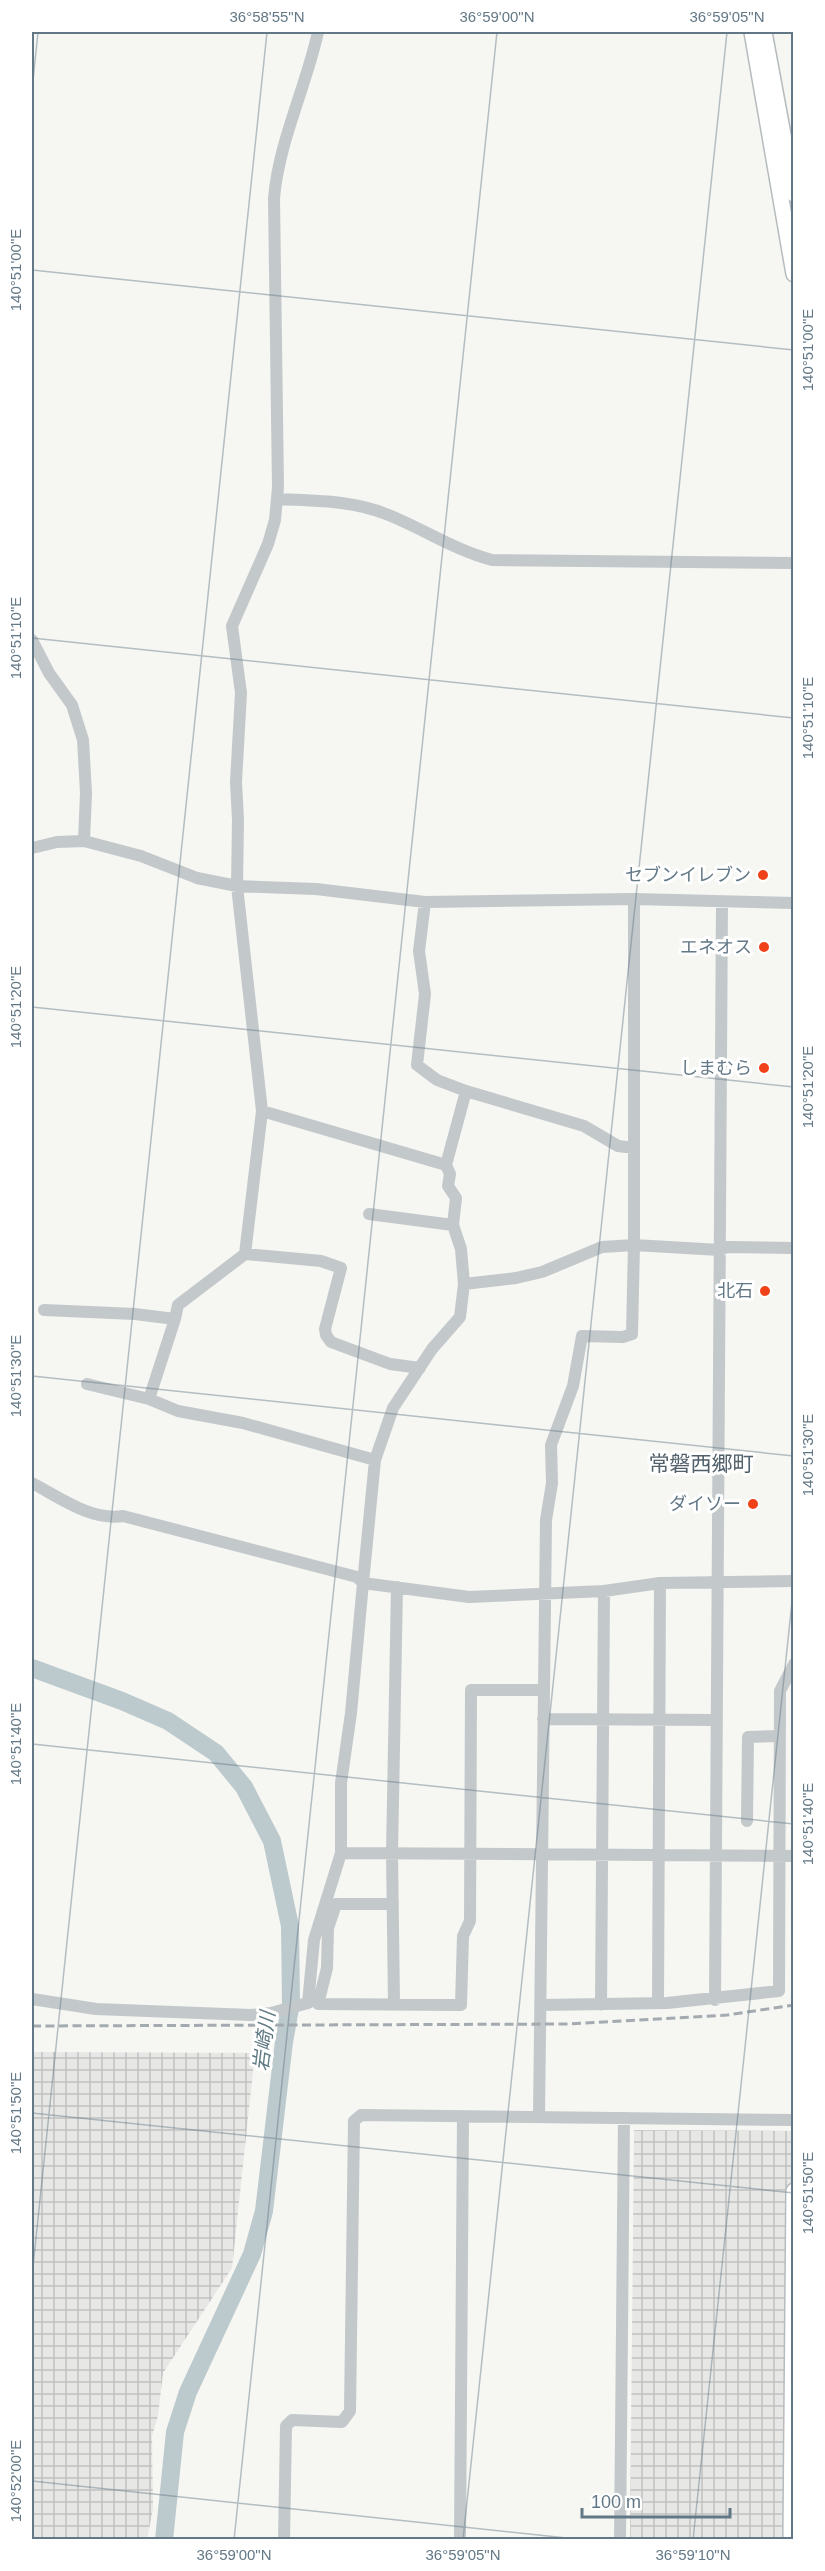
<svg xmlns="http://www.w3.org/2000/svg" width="825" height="2571" font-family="Arial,'Noto Sans JP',sans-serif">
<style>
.industrial{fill:url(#industrial-grid)}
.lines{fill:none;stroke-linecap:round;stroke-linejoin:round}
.river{stroke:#bcc9cd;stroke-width:18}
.major-casing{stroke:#b6bbbe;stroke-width:18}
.minor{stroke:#c3c8cb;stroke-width:12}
.major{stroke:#fff;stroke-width:15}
.rail{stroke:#a3abb0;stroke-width:3;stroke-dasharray:9 4.5;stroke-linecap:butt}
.ticks{fill:none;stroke:#637886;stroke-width:1.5;stroke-opacity:0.45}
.poi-dot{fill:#f04218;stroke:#fff;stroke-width:2}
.labels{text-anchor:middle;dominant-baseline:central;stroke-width:6;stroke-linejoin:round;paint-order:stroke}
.poi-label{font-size:18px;fill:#637886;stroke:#fff;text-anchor:end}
.water-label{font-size:20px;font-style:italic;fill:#5f7a83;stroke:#fff}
.quarter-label{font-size:21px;fill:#51606a;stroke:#fff}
.neatline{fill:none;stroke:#637886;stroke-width:2}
.ticks-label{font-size:15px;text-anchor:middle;fill:#637886}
</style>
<defs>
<pattern id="industrial-grid" width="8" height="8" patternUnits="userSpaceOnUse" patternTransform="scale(1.5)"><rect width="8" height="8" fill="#e7e8e6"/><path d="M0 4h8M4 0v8" fill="none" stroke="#bfc1c0"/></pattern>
</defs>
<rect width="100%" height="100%" fill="#f6f6f2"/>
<!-- industrial -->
<path class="industrial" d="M32,2052L255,2053L232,2268L163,2373L158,2416L152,2436L153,2509L147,2539H32Z
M634,2130L793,2131V2539L630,2540Z"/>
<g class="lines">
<!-- river -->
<path class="river" d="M32,1668L122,1701L168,1721L216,1753L244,1787L272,1841L290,1926L291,2003L284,2042L264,2211L252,2254L188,2392L175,2432L164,2540"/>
<defs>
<path id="major" d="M752,32L794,274
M764,32L794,194
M791,2540L794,2191"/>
</defs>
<!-- major casing -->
<use href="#major" class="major-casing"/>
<!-- minor -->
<path class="minor" d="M277,499C314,501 351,500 386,514C422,528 454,550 492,560L794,563
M32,640L49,673L72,705L83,740L86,793L84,841
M32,848L57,842L84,841L141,856L197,878L237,886L316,889L425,902L634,899L794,903
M425,902L419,951L425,994L417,1065L437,1080L466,1091
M262,1111L446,1165
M453,1225L456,1198L448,1186L450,1174L446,1165L466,1091L584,1126L618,1146L634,1148
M245,1254L321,1261L341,1268L325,1329L326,1335L331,1342L390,1364L420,1368
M464,1284L516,1278L542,1272L602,1247L634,1245V899
M44,1310L135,1314L175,1319L149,1399
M175,1319L178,1305L245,1254L262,1111L237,886L238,820L236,782L241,693L232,626L268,544L275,520L278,487L274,198C279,141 306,87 318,32
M87,1384L149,1399L178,1411L243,1423L375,1460
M32,1483C59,1497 91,1521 123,1516L357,1577L363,1583L375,1460L393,1408L432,1349L460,1317L464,1284L461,1249L453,1225L369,1214
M543,1719L717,1720
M747,1821L748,1737L780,1736
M341,1853L794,1856
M393,1904H336L328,1928L327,1968L318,2004L461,2005L463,1936L470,1921L471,1690H543
M32,1999L96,2009L251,2015L271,2013L308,2003L314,1940L341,1853V1783L351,1713L363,1583L469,1597L604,1591L660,1583L794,1581
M715,2000L722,902
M658,2002L660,1583
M394,2003L392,1853L397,1587
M541,2005L667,2003L779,1991L780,1691L794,1664
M601,2005L604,1591
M539,2117L546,1520L552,1483L551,1445L573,1386L582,1336L623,1337L632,1334L634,1245L720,1250L727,1247L794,1248
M284,2540L286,2426L292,2420L342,2422L350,2411L354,2121L361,2115L794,2120
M460,2540L463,2117
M620,2540L624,2118"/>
<!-- major -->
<use href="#major" class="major"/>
<!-- rail -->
<path class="rail" d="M32,2026L567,2024L727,2015L794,2005"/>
</g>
<!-- ticks -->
<path class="ticks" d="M32,90L38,32M32,270L794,350M32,638L794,718M32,1007L794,1087M32,1376L794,1456M32,1744L794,1824M32,2113L794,2193M32,2276L267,32M32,2481L585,2540M234,2540L497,32M463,2540L727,32M693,2540L794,1583"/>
<!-- markers -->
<g class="poi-dot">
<circle cx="763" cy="875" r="6"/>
<circle cx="764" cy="947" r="6"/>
<circle cx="764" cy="1068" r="6"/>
<circle cx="765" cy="1291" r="6"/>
<circle cx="753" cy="1504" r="6"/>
</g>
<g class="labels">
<!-- poi labels -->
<g class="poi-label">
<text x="751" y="875">セブンイレブン</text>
<text x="752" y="947">エネオス</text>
<text x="752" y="1068">しまむら</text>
<text x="753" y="1291">北石</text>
<text x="741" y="1504">ダイソー</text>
</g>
<!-- water labels -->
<g class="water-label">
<text transform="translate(264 2041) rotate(-83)">岩崎川</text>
</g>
<!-- quarter labels -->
<g class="quarter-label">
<text x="701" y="1463">常磐西郷町</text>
</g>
</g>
<!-- border -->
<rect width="825" height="2571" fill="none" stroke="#ffffff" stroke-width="66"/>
<!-- scale -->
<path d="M582 2508v9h148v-9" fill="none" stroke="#637886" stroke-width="3"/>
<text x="591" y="2508" font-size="18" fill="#637886" stroke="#ffffff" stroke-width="4.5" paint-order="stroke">100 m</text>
<rect x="33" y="33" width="759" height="2505" class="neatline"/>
<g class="ticks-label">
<text x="267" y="22">36°58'55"N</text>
<text x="497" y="22">36°59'00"N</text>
<text x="727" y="22">36°59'05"N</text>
<text transform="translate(16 270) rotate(-90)" y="5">140°51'00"E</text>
<text transform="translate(808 350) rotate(-90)" y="5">140°51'00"E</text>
<text transform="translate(16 638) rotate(-90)" y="5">140°51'10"E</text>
<text transform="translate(808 718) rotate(-90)" y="5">140°51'10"E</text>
<text transform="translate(16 1007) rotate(-90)" y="5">140°51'20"E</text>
<text transform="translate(808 1087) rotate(-90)" y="5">140°51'20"E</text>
<text transform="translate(16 1376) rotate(-90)" y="5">140°51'30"E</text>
<text transform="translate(808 1455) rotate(-90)" y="5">140°51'30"E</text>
<text transform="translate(16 1744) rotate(-90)" y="5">140°51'40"E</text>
<text transform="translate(808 1824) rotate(-90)" y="5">140°51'40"E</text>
<text transform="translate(16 2113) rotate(-90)" y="5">140°51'50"E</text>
<text transform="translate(808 2193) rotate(-90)" y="5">140°51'50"E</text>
<text transform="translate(16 2481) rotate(-90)" y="5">140°52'00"E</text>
<text x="234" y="2560">36°59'00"N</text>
<text x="463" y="2560">36°59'05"N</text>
<text x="693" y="2560">36°59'10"N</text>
</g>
</svg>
